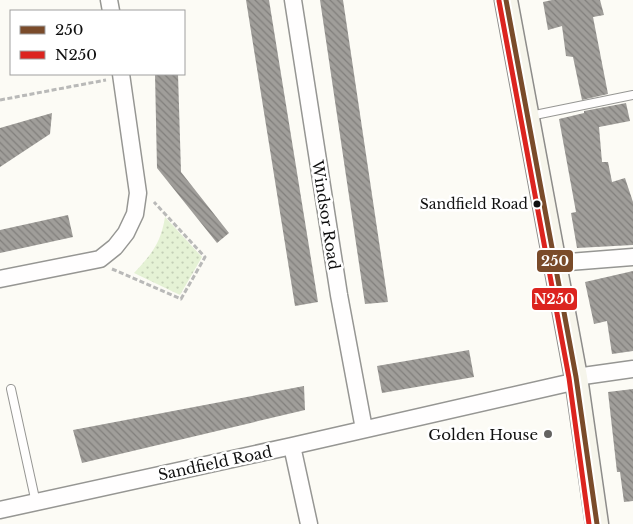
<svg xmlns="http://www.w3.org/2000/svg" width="633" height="524" font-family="'Libre Baskerville',serif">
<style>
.grass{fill:url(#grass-dots)}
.building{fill:url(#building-back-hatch)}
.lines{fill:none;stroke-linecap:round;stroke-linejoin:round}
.lane-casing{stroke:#969693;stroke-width:10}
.street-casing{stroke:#969693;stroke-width:19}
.secondary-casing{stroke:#8d8c8a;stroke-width:25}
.path{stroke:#b9b9b8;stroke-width:3;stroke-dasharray:5 2.5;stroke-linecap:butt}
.lane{stroke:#fffefe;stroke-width:8}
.street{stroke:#fffefe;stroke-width:16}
.secondary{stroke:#f6f5eb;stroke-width:22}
.bus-1-casing{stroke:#fff;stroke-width:9}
.bus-2-casing{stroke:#fff;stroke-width:9}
.bus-1{stroke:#7a4b2a;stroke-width:5}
.bus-2{stroke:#dc241f;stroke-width:5}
.bus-dot{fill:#101010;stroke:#fff;stroke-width:2}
.poi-dot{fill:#636260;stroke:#fff;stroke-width:2}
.labels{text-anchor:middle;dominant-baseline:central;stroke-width:5;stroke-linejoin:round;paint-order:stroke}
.bus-label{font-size:14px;fill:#101010;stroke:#fff;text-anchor:end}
.street-label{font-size:15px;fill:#101010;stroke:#fff}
.poi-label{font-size:15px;fill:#101010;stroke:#fff;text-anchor:end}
.line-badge{stroke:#fff;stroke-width:2}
.badge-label{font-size:14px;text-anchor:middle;font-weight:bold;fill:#fff}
</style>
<defs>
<pattern id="grass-dots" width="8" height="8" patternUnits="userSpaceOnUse" patternTransform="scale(1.25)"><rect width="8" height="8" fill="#e5f2d5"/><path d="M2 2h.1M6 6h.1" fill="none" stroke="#c3ceb6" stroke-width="1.8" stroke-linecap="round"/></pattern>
<pattern id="building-back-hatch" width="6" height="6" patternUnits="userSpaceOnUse" patternTransform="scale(1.25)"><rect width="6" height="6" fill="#a09e9a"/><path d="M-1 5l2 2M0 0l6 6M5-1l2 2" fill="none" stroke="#817f7c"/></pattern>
</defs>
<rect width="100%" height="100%" fill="#fcfbf5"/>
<!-- grass -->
<path class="grass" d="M165,217L202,257L180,295L134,273C151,255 161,243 165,217Z"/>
<!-- building -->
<path class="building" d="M246,0H269L318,302L295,306Z
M320,0H343L388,302L365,304Z
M552,0H600L604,15L593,17L608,94L582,100L573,57L566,56L562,26L548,30L543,2Z
M155,74H178L181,172L229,233L217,243L157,168Z
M626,103L630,121L599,127L602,162H608L612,182L625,178L633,202V245L577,248L571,213L576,212L559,119L584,113V111Z
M52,113L50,134L0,167V128Z
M68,215L73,237L0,253V230Z
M633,271V351L612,354L607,321L594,324L585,282Z
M469,350L474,377L382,393L377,366Z
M304,386L305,410L82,463L73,430Z
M633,389V501L624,502L620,472H617L608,392Z"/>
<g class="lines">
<defs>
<path id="lane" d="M530,116L633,95
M11,389L36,503"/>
<path id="street" d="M109,0L111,11
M293,0L339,295L364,429
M556,263L633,257
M0,279L100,259L115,247L126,233L135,214L138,193L121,74
M576,377L633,369
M292,446L309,524
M0,510L292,446L577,381"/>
<path id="secondary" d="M506,0L576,377L597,524"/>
</defs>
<!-- lane casing -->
<use href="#lane" class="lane-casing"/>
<!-- street casing -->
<use href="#street" class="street-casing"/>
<!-- secondary casing -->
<use href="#secondary" class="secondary-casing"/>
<!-- path -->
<path class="path" d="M0,100L106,80
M112,269L181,299L205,257L154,202"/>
<!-- lane -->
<use href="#lane" class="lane"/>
<!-- street -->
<use href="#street" class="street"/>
<!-- secondary -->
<use href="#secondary" class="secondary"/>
<defs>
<path id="bus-1" d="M506,0L576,377L597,524"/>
<path id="bus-2" d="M499,1L569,378L589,524"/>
</defs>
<!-- bus-1 casing -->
<use href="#bus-1" class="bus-1-casing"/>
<!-- bus-2 casing -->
<use href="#bus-2" class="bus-2-casing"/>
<!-- bus-1 -->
<use href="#bus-1" class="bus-1"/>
<!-- bus-2 -->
<use href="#bus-2" class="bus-2"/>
</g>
<!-- markers -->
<circle class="bus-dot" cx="537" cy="204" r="4.5"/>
<circle class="poi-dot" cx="548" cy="434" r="5"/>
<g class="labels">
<!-- bus labels -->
<g class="bus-label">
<text x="528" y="204">Sandfield Road</text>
</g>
<!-- street labels -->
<g class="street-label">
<text transform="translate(326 215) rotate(81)">Windsor Road</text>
<text transform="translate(215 463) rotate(-12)">Sandfield Road</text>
</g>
<!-- poi labels -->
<g class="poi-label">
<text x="538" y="434">Golden House</text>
</g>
</g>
<g class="line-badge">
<rect x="536" y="249" width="38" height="24" rx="5" fill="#7a4b2a"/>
<rect x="531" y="287" width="47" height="24" rx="5" fill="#dc241f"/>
</g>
<g class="badge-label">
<text x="555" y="266">250</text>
<text x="554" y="304">N250</text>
</g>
<!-- legend -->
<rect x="10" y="10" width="175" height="65" fill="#ffffff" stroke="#9f9f9f"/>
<rect x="20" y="26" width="25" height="8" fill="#7a4b2a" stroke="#9f9f9f"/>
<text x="55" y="35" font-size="15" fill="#101010">250</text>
<rect x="20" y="51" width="25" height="8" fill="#dc241f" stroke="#9f9f9f"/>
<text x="55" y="60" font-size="15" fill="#101010">N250</text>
</svg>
